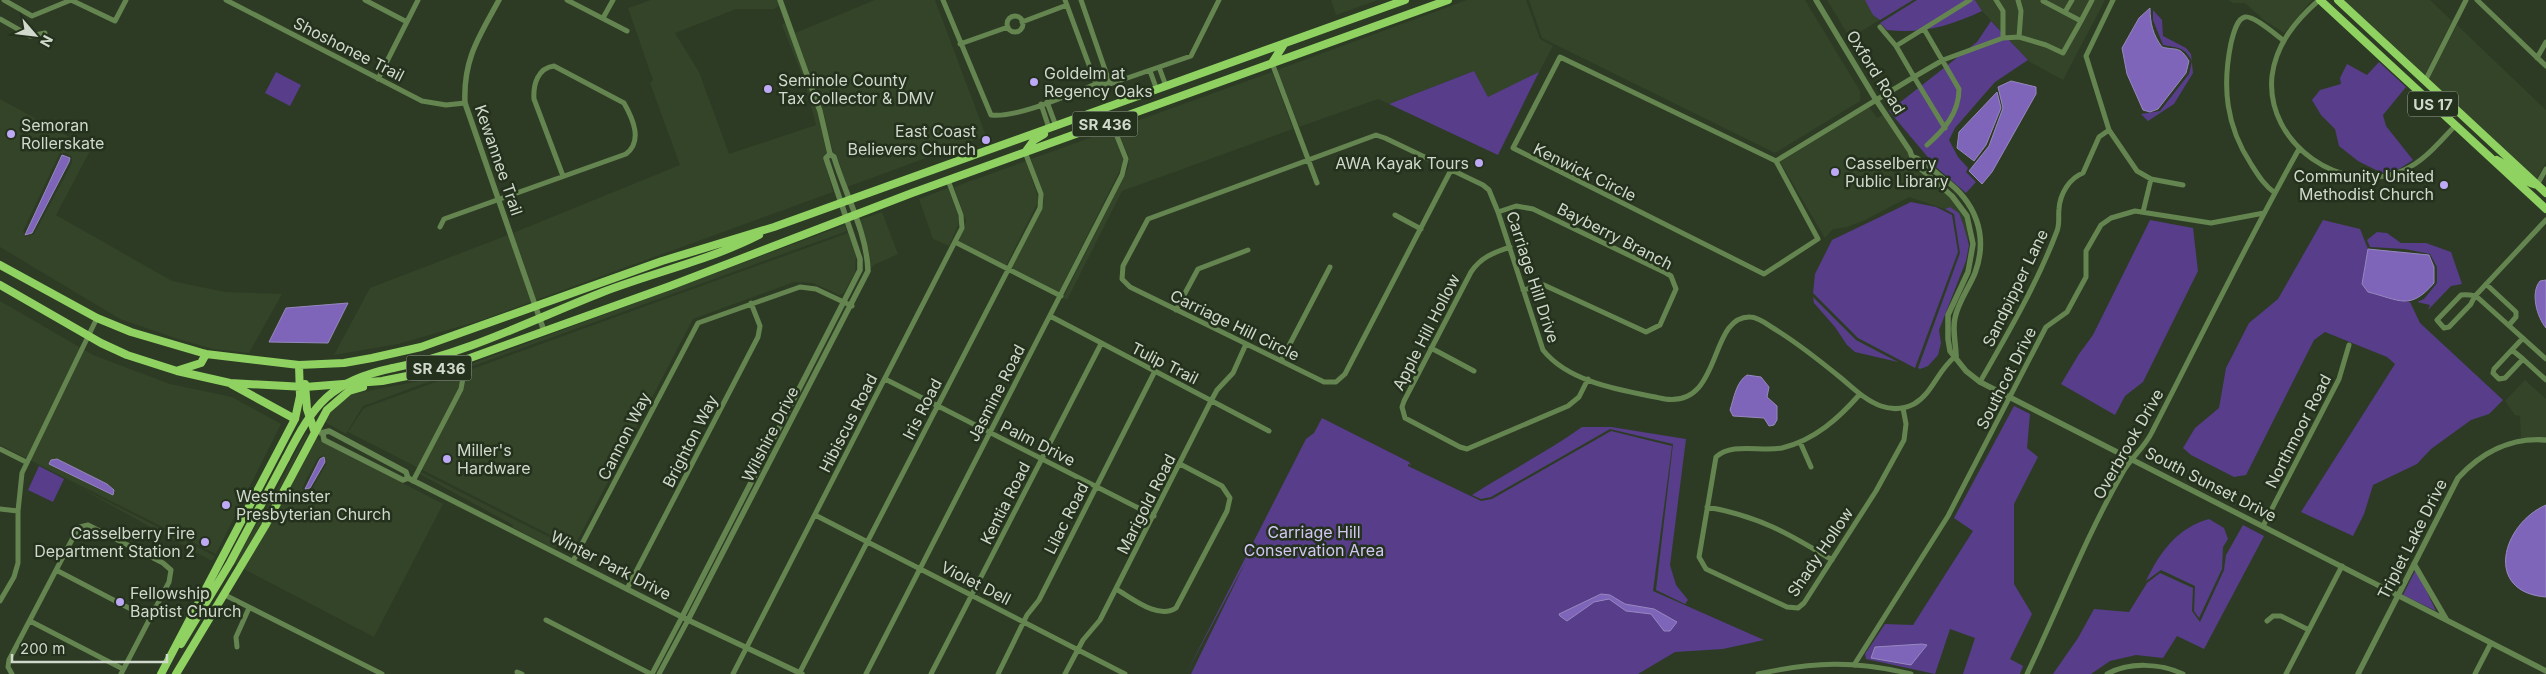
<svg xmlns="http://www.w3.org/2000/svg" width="2546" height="674" font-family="Inter,sans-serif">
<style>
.built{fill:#334428;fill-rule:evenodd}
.green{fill:#573d8a}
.water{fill:#7f65b9;stroke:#9788bf}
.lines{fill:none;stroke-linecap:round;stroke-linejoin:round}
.minor{stroke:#658550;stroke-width:5}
.tertiary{stroke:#658550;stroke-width:5.5}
.primary{stroke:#90d262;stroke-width:8}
.primary-bridge{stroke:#90d262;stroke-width:8}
.poi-dot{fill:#bda9f5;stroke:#24311c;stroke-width:2}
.labels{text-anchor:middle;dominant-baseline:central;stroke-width:5;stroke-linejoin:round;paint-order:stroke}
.shield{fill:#24311c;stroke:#9ca797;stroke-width:1}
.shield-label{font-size:15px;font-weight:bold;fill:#d0d9cc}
.street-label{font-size:16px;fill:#d0d9cc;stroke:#24311c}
.poi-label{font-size:16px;fill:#d0d9cc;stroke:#24311c;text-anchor:start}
.park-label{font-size:16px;fill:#d2c7f4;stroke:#24311c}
</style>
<rect width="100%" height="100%" fill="#2d3b25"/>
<!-- built -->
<path class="built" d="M651,0H777L779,6L774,9H736L675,33L699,72L729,154L816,125L805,82L782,25L786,22L817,111L827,153L824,159L833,192L536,300L513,233L680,165L650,83L653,80L628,8Z
M875,0H935L986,136L847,187L837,156L833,152L823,110L795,33Z
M1331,0H1378L1336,15Z
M1467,0H1526L1540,39L1553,46L1539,72L1488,98L1474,71L1389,104L1378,99L1299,127L1277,70Z
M1529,0H1805L1860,91V101L1775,153L1542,38Z
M1827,0H1913L1850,38Z
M1975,0H2105L2063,80L2030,62L1982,11Z
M2228,0H2312L2284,33L2264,20L2245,3H2233Z
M2343,0H2430L2452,21L2424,76Z
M2457,25L2546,110V162L2536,180L2428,80Z
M1272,72L1293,129L1122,191L1067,300L1063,298L1128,168L1129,158L1117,128Z
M0,99L91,149L56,215L172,281L225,292L282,294L249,353L213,349L181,340L120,319L0,247ZM60,153H66L72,157V163L34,234L25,237L23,231Z
M1869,107L1877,118L1883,115L1908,152L1912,164L1950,197L1965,217L1969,239L1967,241L1958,213L1950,207L1945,209L1909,197L1865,220L1847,227L1833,229L1825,238L1780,162Z
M1112,130L1123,159L1122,166L1059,292L1011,268L1042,209L1044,201L1031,159Z
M1026,161L1039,200L1006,266L958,241L966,221L954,187Z
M948,188L960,221L949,246L933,239L919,199Z
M882,212L898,254L874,265L871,269L870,255L859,220Z
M845,225L847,231L464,369L463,367Z
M848,233L856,256L855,273L844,293L839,295L813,283L794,282L693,319L574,547L348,432L364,408Z
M508,235L531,302L479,321L398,344L334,355L370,288Z
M0,301L93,355L170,384L232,397L281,424L216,554L0,445Z
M457,369L458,371L363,406L346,434L323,421L329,411L348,395L424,380Z
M2525,380L2546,399V437L2521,438L2520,416L2515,415L2505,401Z
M306,433L308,434L262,524L237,565L234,563L273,496Z
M314,437L443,504L374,637L242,568ZM324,455L327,463L312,489L304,491L302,489L307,478L318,458Z
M421,472L559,542L555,549L512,527L513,525L420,474Z
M73,484L215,556L212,561Z"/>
<!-- green -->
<path class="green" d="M1865,0H1913L1880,20L1873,15Z
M1917,0H1975L1982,11C1950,26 1922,34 1887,30L1880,23Z
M2153,10L2162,20L2163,36L2186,48L2191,54L2193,73L2174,104L2148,121L2141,114L2160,111L2189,74L2192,61C2184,46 2178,48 2163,45L2153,20Z
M1991,21L2028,60L1995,82L1955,128L1949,140L1958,157L1968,168L1966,172L1976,182L1966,193L1937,168L1889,111L1977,42Z
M2379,62L2406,87L2383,115L2386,126L2413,160L2399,169L2382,173L2358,161L2339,146L2335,129L2321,115L2312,100L2320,90L2341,84L2340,78L2347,64L2367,75Z
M1474,71L1488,97L1539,72L1498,155L1389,104Z
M276,72L301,85L290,106L265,93Z
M1911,202L1936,207L1952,215L1958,252L1915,368L1858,338L1813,293L1815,274L1832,240Z
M1950,207L1959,213L1963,224L1969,245L1966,261L1939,330L1941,343L1938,355L1928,366L1920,369L1918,368L1960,253L1954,214L1945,209Z
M2150,220L2193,228L2198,271L2143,382L2125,396L2115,415L2061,384L2079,354L2093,335Z
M2323,220L2360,229L2368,249L2362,284L2368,292L2410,302L2420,323L2503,400L2489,414L2471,420L2431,449L2417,464L2373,485L2364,514L2353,536L2301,512L2395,364L2387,357L2325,332L2314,340L2246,475L2234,477L2191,455L2183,448L2195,428L2219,408L2226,368L2249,323L2278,299Z
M2377,232L2387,233L2401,243H2426L2451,252L2462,284L2451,286L2428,310L2430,305L2417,302L2424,299L2437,283V267L2430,254L2405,249L2370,247L2367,240Z
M1813,297L1856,340L1898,362L1855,352L1847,345L1835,327L1814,303Z
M2014,406L2030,414L2027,448L2038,457L2014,504V584L2032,614L2010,659L2023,666L2020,674H1963L1975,638L1950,629L1935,674L1866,659L1865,654L1885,624L1913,625L1973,531L1954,518Z
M1322,418L1409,462L1411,465L1408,464V466L1481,501L1492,499L1611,431L1672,446L1653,591L1764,640L1723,649L1675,652L1638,674H1191L1246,561L1186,674L1306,439L1314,433Z
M1582,427H1611L1686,439L1670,565L1676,585L1688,600L1685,604L1656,590L1673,444L1610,429L1491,497L1481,499L1472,495C1509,471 1547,452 1582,427Z
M39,466L64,479L53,502L28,490Z
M2209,519L2224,528L2228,539L2223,547L2222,569L2199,618L2194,611L2195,586L2161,570L2146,581C2160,552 2177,528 2209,519Z
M2243,525L2264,536L2204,649L2177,636L2163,658L2136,655L2110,661L2091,674H2053L2078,638L2094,609L2129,612L2147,583L2160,573L2193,588L2192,611L2200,622L2224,570L2226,555Z
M2416,569L2436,611L2403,595Z"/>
<!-- water -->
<path class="water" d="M2150,8C2150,23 2153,35 2162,47C2177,51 2179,45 2189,61L2186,73L2158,109L2150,112L2143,110L2127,74L2122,48L2139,18Z
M2011,81L2036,87V94L1992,172L1982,184L1969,171L1989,146L2003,108L1998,87Z
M1997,92L2001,108L1986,145L1974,161L1957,148L1959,132Z
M62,155L70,158L69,162L32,233L25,235Z
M2368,249L2429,255L2434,267V283C2410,311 2400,300 2368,292L2362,284Z
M2546,280V328C2537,317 2530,293 2540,281Z
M348,303L328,343L269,342L286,308Z
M1747,375L1761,377L1769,387L1767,397L1777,406V420L1774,425L1769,426L1764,418L1733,416L1730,410C1734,398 1736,382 1747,375Z
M324,457L325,462L310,488L305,489L320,459Z
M57,459L107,484L114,490L113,495L49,464L51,460Z
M2546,505V597C2483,592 2502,524 2546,505Z
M1601,594L1610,595L1625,604L1654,609L1677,622L1670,631H1664L1651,614L1626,611L1609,599L1594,602L1567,621L1560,616L1559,614Z
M1922,644L1927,645L1911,665L1871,658L1875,647Z"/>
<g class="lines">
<!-- minor -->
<path class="minor" d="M4,0L32,16L71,0
M71,0L115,21L126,0
M226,0L422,101L446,105L465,103
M365,0L407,22
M567,0L627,31
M943,0L991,115C1019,118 1069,94 1096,84L1065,0
M1081,0L1110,84L1191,56L1219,0
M1996,0L2003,11V38L2019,37L2021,11L2018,0
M2113,0L2086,56L2109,130L2137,171L2151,179L2183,185
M2319,0C2296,20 2276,44 2272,76C2265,144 2343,198 2404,170C2425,161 2440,141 2456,125
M2477,0L2546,66
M2065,12L2072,0
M1007 24a8 8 0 1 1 16 0a8 8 0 1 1-16 0Z
M603,18L613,0
M0,19L30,36L45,33
M2081,21L2092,0
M1022,22L1067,5
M1880,27L1896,46
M1924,29L1959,89C1959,113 1944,130 1927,145
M2019,37L2046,45L2063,53L2081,21L2043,1
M960,44L1008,27
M2537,58L2546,42
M1272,63L1317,183
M1159,67L1166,86
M1150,71L1157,90
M378,79L418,0
M2425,81L2466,0
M1096,84H1110
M1047,102L1056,126
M1041,104L1049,128
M1945,128L1914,77L1943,60L2003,38
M1776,161L1818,239L1764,274L1513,148L1560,57L1776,161L1914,77L1896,46L1970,0
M1451,170L1345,374L1336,382H1324L1130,287L1122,279L1123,266L1148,219L1376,135L1385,138L1483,185L1489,190L1498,212L1543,350C1570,384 1626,391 1665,399C1723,407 1708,316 1750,317C1758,317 1767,324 1773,328C1798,343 1819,360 1841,378C1853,388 1866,401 1881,406C1892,410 1904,409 1914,404C1933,393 1938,369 1956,356
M2537,185L2546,169
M2275,193C2264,185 2258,175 2251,164C2226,126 2222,87 2231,43C2233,36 2236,19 2245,17C2253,15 2276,35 2283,40
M1498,212L1516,206L1533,209L1666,273L1671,276L1676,289L1660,325L1646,332L1544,285L1523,290
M2143,212L2151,179
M1395,215L1421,229
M2546,220L2476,295C2474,298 2472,301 2471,304L2449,327L2444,328L2437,320L2461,295C2466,294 2471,295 2476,296L2546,359
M440,227L444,219L626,154C643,141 633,119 624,103L554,66C538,68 533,84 534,99L563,176
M955,242L1061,296
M1510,247C1493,253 1481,257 1471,272L1404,401L1402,407L1405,418L1460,447L1467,449L1568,406L1579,397L1588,379
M2486,284L2516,312V317L2509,325
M1176,310L1198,269L1248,250
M1050,316L1269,431
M1431,348L1474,371
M2512,350L2523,359L2505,378L2499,379L2493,373L2494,369L2523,338
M2523,359L2546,380
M1281,361L1330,267
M885,379L1154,516
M1980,382C2008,333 2037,284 2057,231C2060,223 2058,217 2059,209C2060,193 2070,178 2083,173L2099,137L2109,130
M1860,394C1839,418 1815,440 1782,448C1761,452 1732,442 1716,457L1699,557L1706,569L1787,607L1798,608L1804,603L1876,491L1904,440L1906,424L1903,408
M1800,442L1811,467
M0,449L26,462
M413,481L461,389L463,378L458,362
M1707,507C1758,516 1788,533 1832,560
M0,509L18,511
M815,515L1125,674
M2263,526L2339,379L2349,345
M573,561L698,323L800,287L816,289L852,306
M56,570L150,619
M627,589L758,337L760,326L751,303
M1116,589C1132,598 1158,620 1176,608L1227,511L1230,498L1222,486L1180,464
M223,594L382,674
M0,601L14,577L18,563V511L22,473L97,318
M546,620L651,674
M30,621L123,669
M2267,621L2273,616H2281L2309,630
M237,647L236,637L249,608
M1854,665L1948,516L2046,327L2067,312L2086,277V251L2101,225L2111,218L2135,211L2211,223L2264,213
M517,672L522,674
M12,674L8,667L9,660L76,532L80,527L88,525L163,563L171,570L169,582L121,674
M652,674L682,617
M659,674L688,620
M733,674L962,228L961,215L948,180
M799,674L1040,208L1041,194L1025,152
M866,674L1122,175L1126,159L1111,121
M931,674L1101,344
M998,674L1027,615L1039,600L1155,371
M1065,674L1083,640L1100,620L1211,401L1217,390L1233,373L1246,344
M1758,674C1813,662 1854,660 1911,674
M2027,674C2059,607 2086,536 2123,472C2131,458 2145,447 2152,432C2201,337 2247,242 2299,149
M2107,674C2129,662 2160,663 2183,674
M2286,674L2342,566
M2475,674L2491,643"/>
<!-- tertiary -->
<path class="tertiary" d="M499,0C479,37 463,59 465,103L544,331
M1816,0L1876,100L1910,151L1914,163L1952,196L1967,216L1973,244L1970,261L1968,272L1948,315V339L1950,351L1966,371L1980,382L2546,671
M1913,157C1925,160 1934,172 1944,179C1975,201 1989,235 1975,273C1969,288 1958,302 1955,318C1952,331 1956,343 1956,356
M321,433L329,431L406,472L408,478
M323,434L324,440L403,480L408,478L688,620L802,674
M2414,564L2446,619
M682,617L860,270V259L826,158L830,154
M688,620L868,271C867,232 845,194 834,157L830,154L820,111L780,0
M2358,674L2458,478C2481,453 2511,437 2546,440"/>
<!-- primary -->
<path class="primary" d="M2320,0L2546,209
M2338,0L2546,193
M1272,63L1284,44
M1026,151L1034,140L1044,134
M2497,160C2512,167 2521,182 2537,185
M0,265L97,318L131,332L206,354L299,365L344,363L372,358L421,347L662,261L774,227L1405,0
M0,285L101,343L127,355L177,371L230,383L305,387L382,381L422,373L470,358L670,286L912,193L1448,0
M393,368C466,354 534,319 603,292C655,272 710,260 759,235
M179,370L201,363L206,354
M231,384L295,419
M305,384L307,409L314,430
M181,644L230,563L286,458
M161,674L295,419L300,396L299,365
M176,674L265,526L327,410L349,391L363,387"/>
<!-- primary-bridge -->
<path class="primary-bridge" d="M286,458C314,404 330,381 393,368"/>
</g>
<!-- markers -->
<g class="poi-dot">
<circle cx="1034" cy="82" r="5"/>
<circle cx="768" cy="89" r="5"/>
<circle cx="11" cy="134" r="5"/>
<circle cx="986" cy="140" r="5"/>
<circle cx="1479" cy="163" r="5"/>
<circle cx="1835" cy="172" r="5"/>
<circle cx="2444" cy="185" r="5"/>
<circle cx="447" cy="459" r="5"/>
<circle cx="226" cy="505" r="5"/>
<circle cx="205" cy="542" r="5"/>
<circle cx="120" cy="602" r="5"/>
</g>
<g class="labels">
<!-- shield labels -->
<g class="shield">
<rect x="2408" y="91.5" width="50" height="25" rx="4"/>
<rect x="1072.5" y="111.5" width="65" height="25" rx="4"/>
<rect x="406.5" y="355.5" width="65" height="25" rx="4"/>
</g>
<g class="shield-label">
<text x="2433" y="104">US 17</text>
<text x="1105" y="124">SR 436</text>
<text x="439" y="368">SR 436</text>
</g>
<!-- street labels -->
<g class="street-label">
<text transform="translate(349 49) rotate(27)">Shoshonee Trail</text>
<text transform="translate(1876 72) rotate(58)">Oxford Road</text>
<text transform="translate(499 160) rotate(71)">Kewannee Trail</text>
<text transform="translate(1585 172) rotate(26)">Kenwick Circle</text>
<text transform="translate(1615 236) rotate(27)">Bayberry Branch</text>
<text transform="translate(1533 277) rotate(72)">Carriage Hill Drive</text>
<text transform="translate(2015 288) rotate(-64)">Sandpipper Lane</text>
<text transform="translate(1235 325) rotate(26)">Carriage Hill Circle</text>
<text transform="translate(1426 332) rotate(-63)">Apple Hill Hollow</text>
<text transform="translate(1165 363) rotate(27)">Tulip Trail</text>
<text transform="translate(2006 378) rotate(-63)">Southcot Drive</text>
<text transform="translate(996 393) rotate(-63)">Jasmine Road</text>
<text transform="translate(922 409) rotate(-63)">Iris Road</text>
<text transform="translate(848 423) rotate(-63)">Hibiscus Road</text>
<text transform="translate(2298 431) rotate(-63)">Northmoor Road</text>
<text transform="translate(770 434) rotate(-63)">Wilshire Drive</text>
<text transform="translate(624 436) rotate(-63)">Cannon Way</text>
<text transform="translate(690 441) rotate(-63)">Brighton Way</text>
<text transform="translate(1038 443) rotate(27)">Palm Drive</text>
<text transform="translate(2128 444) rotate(-60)">Overbrook Drive</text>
<text transform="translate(2211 484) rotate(27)">South Sunset Drive</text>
<text transform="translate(1005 503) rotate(-63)">Kentia Road</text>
<text transform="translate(1146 504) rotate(-63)">Marigold Road</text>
<text transform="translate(1066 518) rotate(-63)">Lilac Road</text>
<text transform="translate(2412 539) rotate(-63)">Triplet Lake Drive</text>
<text transform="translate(1820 552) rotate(-56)">Shady Hollow</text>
<text transform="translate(611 565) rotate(27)">Winter Park Drive</text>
<text transform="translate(976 583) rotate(27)">Violet Dell</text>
</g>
<!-- poi labels -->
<g class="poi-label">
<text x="1044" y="73">Goldelm at<tspan x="1044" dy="18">Regency Oaks</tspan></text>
<text x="778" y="80">Seminole County<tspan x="778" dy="18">Tax Collector &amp; DMV</tspan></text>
<text x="21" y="125">Semoran<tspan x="21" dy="18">Rollerskate</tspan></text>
<text x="976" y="131" text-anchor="end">East Coast<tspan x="976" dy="18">Believers Church</tspan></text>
<text x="1469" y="163" text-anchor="end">AWA Kayak Tours</text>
<text x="1845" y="163">Casselberry<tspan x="1845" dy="18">Public Library</tspan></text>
<text x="2434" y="176" text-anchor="end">Community United<tspan x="2434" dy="18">Methodist Church</tspan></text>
<text x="457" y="450">Miller's<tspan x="457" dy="18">Hardware</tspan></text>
<text x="236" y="496">Westminster<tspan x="236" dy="18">Presbyterian Church</tspan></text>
<text x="195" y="533" text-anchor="end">Casselberry Fire<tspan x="195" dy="18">Department Station 2</tspan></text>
<text x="130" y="593">Fellowship<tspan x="130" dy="18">Baptist Church</tspan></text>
</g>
<!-- park labels -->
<g class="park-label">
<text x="1314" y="532">Carriage Hill<tspan x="1314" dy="18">Conservation Area</tspan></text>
</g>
</g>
<!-- north arrow -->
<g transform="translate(35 35) rotate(118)" stroke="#24311c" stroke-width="4" paint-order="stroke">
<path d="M0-4L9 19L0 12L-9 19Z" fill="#d0d9cc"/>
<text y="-8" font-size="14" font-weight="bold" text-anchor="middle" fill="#d0d9cc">N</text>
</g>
<!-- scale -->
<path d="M12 654v8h155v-8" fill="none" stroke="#d0d9cc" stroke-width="2.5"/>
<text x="20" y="654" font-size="15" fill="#d0d9cc" stroke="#24311c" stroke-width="4" paint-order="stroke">200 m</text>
</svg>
